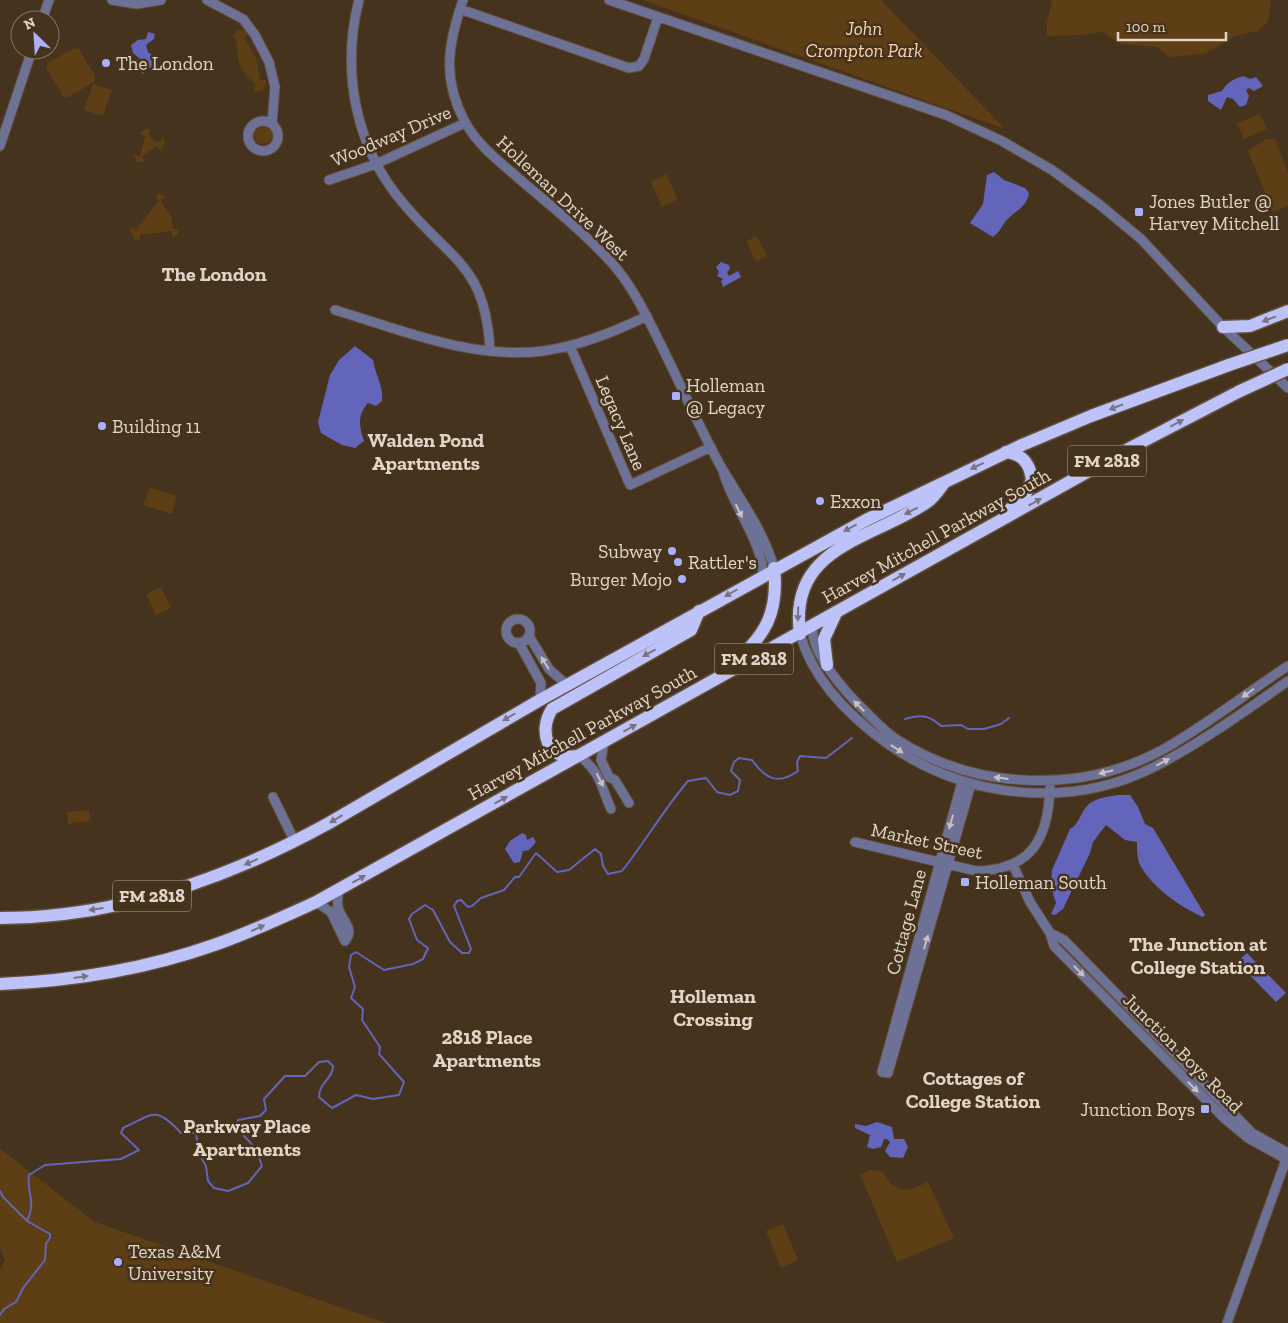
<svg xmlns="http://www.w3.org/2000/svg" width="1288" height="1323" font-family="'Zilla Slab',serif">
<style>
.green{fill:#5d3e15}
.water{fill:#6365ba}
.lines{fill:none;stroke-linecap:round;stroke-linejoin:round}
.stream{stroke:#6365ba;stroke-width:2}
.minor-casing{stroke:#62503c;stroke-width:11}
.highway-casing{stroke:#62503c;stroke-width:15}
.minor{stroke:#6d7196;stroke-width:9}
.highway{stroke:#bdc2f9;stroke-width:12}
.highway-bridge-casing{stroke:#62503c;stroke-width:15;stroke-linecap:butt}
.highway-bridge{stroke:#bdc2f9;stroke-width:12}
.oneway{fill:#7c7380}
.oneway2{fill:#cac1be}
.poi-dot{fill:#aab0fb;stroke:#46331d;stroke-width:2}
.labels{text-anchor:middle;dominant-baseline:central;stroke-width:5;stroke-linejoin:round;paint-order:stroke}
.shield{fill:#46331d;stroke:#b2a495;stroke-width:1}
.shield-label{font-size:18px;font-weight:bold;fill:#e1d5c8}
.park-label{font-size:19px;font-style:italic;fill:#f9d6af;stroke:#46331d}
.poi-label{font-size:19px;fill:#e1d5c8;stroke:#46331d;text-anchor:start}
.street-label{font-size:19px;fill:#e1d5c8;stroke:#46331d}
.neighbourhood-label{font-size:20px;font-weight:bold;fill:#e1d5c8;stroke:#46331d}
</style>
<rect width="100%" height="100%" fill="#46331d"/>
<!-- green -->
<path class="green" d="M643,0H881L1005,129Z
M1052,0H1271L1268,21L1258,31L1235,36L1205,54L1169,57L1157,47L1121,44L1103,32L1081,35L1047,36V22Z
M238,30H244L248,34L244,38L256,57L260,80H266L265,88L261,91H253L256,85C241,74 235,57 237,40L232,37Z
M74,48L79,49L95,76L94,82L67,98L63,96L46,68L48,63Z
M93,84L112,90L103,116L84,110Z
M1260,114L1267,129L1244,139L1237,123Z
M253 134a10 10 0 1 1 20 0a10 10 0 1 1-20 0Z
M145,129H150L149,136L157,143L163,138L165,142L161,151L157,146L142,156L145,162H137L133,155L140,156L145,136L139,134Z
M1266,139H1275L1288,172V206L1273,212L1248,151Z
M666,174L678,199L662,207L651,182Z
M158,194L166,196L161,201L171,217L173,229H179V234L173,237L171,231L140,235V240H135L130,231L132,227L136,229L159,201L155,196Z
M757,236L767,256L756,262L746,241Z
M150,488L177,496L172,514L143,505Z
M161,587L171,608L156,615L146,594Z
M89,810L90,821L68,824L67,812Z
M0,1149L95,1222L386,1323H0V1270L5,1260L0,1248Z
M870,1170L883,1172C896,1195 907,1192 928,1182L954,1238L897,1262L860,1174Z
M783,1224L798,1260L781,1268L766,1231Z"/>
<!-- water -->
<path class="water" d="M148,32L155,34L154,39L146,45L148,52L159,60L143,74L139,69L144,62L133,53L131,45L138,40L146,39Z
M1243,76L1250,79L1256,77L1263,86L1254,91L1249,88L1246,90L1249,96L1246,105L1240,107L1233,99L1227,97L1221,110L1208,101V95L1222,91C1227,82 1234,79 1243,76Z
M994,172L1004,180L1025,188L1029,193C1026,209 1015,210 1006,221C1001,227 1000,232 993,237L970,223L983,204L987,175Z
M721,262L729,265L730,269L727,272L729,276L738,271L741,277L723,287L721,281L723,279L717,276L719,272L716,267Z
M355,346L373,360C375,374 384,387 382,401L376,406L368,403C357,416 359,426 364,441L355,448L342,445L321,433L318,422L330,375L339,360Z
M1117,795H1130L1138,807L1145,824L1153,828L1205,915L1203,917C1180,907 1152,887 1140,865C1137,858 1137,849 1137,842L1125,840L1106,825L1093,842L1090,853L1063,909L1055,915L1051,914L1056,903L1051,887L1052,870L1070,829C1079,824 1080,814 1087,806C1094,798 1107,797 1117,795Z
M522,833L526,835L527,840L533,837L536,842L529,850L523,851L520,862L514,863L505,849L510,841Z
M1247,953L1286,993L1276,1002L1237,962Z
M877,1122L892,1127L894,1139H904L908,1147L903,1158L890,1157L885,1151L890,1142L887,1139H884L881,1147L873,1149L867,1147L870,1135L855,1128V1124L866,1126Z"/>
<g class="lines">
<!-- stream -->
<path class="stream" d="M905,719C921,714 929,715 941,726L961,725L968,729H984L1001,724L1009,718
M0,1191L3,1197L27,1221
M0,1315L4,1309L16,1302L23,1288L45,1260L46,1244L50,1238V1234L27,1221C37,1200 26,1193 29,1175L45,1165L121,1159L139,1150L121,1133L123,1128C154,1114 155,1105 181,1133H196L199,1154L206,1166L208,1181L214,1188L228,1191L248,1183L262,1166L256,1149L236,1127L238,1120L260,1116L266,1110L264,1099L285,1076H305L319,1062L328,1061L333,1066C333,1079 319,1082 319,1097L332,1108L356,1095L373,1099L399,1095L404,1082L379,1054L380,1047L362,1020L363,1009L351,998L355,987L349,967L351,955L356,952L384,970L413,964L423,959L428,948L417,940L409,919L412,914L425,905L433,910L450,942L462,953H469L471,949L454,906L457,901L461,900L468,907L472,906L481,898L504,890L515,877H519L536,853L557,872L569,870L595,849L601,854L603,866L608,874L622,871C645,842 664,809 688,781L706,778L717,792L730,795L738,791L740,780L731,771L734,762L739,758L752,760C765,778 777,786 798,771L797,762L800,756L826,758L852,738"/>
<defs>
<path id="minor" d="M112,0L137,4L161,0
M207,0L243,19L255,35L269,62L275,87L272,123
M359,0C341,70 355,147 403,203C451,261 486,265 490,351
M463,0C448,44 442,78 464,120C478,147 503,164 524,183C554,208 584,233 611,262C632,285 646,315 660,343C680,383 698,425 720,465C739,498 764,531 774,568
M609,0L946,115L1002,141L1052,170L1100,205L1141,239L1223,327L1288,388
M460,9L629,68L639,66L644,59L658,17
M42,20L49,0
M248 136a15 15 0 1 1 30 0a15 15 0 1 1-30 0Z
M0,146L32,50
M329,180L376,164L465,123
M335,310C401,330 473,360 543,351C580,346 614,332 647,316
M570,346L630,485L711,447
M723,471C732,505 762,540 763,575
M506 631a12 12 0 1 1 24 0a12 12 0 1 1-24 0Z
M813,626C809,652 847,694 865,711C875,721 886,733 899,741C977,790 1081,794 1162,750C1206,726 1246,693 1288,666
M800,634C813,680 850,717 888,744C965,798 1069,810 1154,767C1201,743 1245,711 1288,681
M529,636L549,669L567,685
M519,643L541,683L540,700
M604,742L601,760L609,777L615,780L629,803
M580,756C602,775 600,785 611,809
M962,782L882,1072L888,1073L971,784
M273,797L295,842
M855,842L976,871C1031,870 1048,840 1050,788
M1013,865L1030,902L1050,933L1054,946L1224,1118L1248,1138L1286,1159
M339,890C338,895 337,902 338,907C340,919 356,928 345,941
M316,902L331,912L345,941
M1050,933L1064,940L1252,1133L1288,1153
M1227,1323L1288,1154"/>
<path id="highway" d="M1223,327L1250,326L1288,311
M1006,513L1025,495L1032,480C1030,464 1023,454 1006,452
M800,634C788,547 870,540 926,503C933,499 939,490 944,483
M731,665C765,637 779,613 774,568
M827,665L824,639L836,613
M577,756C547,761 538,731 552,709L691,630L699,611
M0,918C116,918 229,878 329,823L540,700L866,520L1022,445L1091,416L1229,365
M0,984C72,981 146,969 214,945C249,933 283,917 316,902L1132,447L1240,391"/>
</defs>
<!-- minor casing -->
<use href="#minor" class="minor-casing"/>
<!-- highway casing -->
<use href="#highway" class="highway-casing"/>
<!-- minor -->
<use href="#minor" class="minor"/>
<!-- highway -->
<use href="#highway" class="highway"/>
<defs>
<path id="highway-bridge" d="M1229,365L1288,345
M1240,391L1288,369"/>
</defs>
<!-- highway-bridge casing -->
<use href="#highway-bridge" class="highway-bridge-casing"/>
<!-- highway-bridge -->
<use href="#highway-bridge" class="highway-bridge"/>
</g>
<!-- one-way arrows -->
<defs><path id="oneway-solid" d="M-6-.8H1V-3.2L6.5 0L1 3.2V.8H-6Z" transform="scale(1.25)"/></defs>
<g class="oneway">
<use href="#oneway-solid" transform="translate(1269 319) rotate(159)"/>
<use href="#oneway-solid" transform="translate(1116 407) rotate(159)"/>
<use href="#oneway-solid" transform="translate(1177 423) rotate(-28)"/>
<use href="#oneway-solid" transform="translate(977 466) rotate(155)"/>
<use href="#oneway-solid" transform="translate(1035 502) rotate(-29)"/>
<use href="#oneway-solid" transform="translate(911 511) rotate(153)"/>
<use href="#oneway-solid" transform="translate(850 528) rotate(152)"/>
<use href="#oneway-solid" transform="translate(899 577) rotate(-29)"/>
<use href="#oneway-solid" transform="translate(731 593) rotate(150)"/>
<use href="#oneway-solid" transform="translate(798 614) rotate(92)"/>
<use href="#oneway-solid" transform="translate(649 653) rotate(151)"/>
<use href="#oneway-solid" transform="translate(509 717) rotate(150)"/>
<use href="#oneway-solid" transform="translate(630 728) rotate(-29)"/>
<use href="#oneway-solid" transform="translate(501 800) rotate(-29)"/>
<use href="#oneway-solid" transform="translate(336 819) rotate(149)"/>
<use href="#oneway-solid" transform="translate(251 862) rotate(156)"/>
<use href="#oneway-solid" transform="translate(359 879) rotate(-29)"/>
<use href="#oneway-solid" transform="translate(96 909) rotate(172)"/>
<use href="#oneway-solid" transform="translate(258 928) rotate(-24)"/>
<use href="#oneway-solid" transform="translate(81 977) rotate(-8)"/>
</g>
<g class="oneway2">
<use href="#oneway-solid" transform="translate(739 511) rotate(64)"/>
<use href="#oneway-solid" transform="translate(545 663) rotate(-122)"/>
<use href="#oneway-solid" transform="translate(1248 693) rotate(145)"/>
<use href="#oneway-solid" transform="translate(859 706) rotate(-135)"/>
<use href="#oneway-solid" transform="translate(897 749) rotate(33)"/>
<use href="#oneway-solid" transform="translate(1163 762) rotate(-28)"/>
<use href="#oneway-solid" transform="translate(1106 772) rotate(166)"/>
<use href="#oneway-solid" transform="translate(1001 778) rotate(-173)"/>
<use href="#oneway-solid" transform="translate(600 780) rotate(63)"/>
<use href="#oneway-solid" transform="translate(951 822) rotate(106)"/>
<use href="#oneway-solid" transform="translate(926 942) rotate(-74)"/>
<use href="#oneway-solid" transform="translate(1079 971) rotate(45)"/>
<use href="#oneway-solid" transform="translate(1193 1087) rotate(45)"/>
</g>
<!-- markers -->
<g class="poi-dot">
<circle cx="106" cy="63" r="5"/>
<rect x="1134" y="207" width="10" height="10" rx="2.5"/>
<rect x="671" y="391" width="10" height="10" rx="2.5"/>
<circle cx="102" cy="426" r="5"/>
<circle cx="820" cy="501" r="5"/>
<circle cx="672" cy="551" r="5"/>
<circle cx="678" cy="562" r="5"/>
<circle cx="682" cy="579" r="5"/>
<rect x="960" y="877" width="10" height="10" rx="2.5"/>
<rect x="1200" y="1104" width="10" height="10" rx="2.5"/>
<circle cx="118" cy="1262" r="5"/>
</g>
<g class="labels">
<!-- shield labels -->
<g class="shield">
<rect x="1068" y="445.5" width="78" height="31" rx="4"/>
<rect x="715" y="643.5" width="78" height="31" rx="4"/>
<rect x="113" y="880.5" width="78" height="31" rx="4"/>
</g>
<g class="shield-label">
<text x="1107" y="461">FM 2818</text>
<text x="754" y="659">FM 2818</text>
<text x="152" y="896">FM 2818</text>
</g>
<!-- park labels -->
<g class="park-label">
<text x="864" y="28">John<tspan x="864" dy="22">Crompton Park</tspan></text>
</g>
<!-- poi labels -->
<g class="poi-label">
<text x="116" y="63">The London</text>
<text x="1149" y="201">Jones Butler @<tspan x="1149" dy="22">Harvey Mitchell</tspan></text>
<text x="686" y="385">Holleman<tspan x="686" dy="22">@ Legacy</tspan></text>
<text x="112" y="426">Building 11</text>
<text x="830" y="501">Exxon</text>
<text x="662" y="551" text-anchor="end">Subway</text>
<text x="688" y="562">Rattler's</text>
<text x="672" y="579" text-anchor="end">Burger Mojo</text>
<text x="975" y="882">Holleman South</text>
<text x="1195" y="1109" text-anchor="end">Junction Boys</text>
<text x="128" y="1251">Texas A&amp;M<tspan x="128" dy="22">University</tspan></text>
</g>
<!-- street labels -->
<g class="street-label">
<text transform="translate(391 136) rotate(-23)">Woodway Drive</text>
<text transform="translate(563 198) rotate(43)">Holleman Drive West</text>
<text transform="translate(621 423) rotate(67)">Legacy Lane</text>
<text transform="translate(936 536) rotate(-29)">Harvey Mitchell Parkway South</text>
<text transform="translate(582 733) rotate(-29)">Harvey Mitchell Parkway South</text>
<text transform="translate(927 841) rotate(12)">Market Street</text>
<text transform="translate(906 922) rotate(-75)">Cottage Lane</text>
<text transform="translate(1183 1053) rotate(45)">Junction Boys Road</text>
</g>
<!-- neighbourhood labels -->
<g class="neighbourhood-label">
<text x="214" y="274">The London</text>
<text x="426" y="440">Walden Pond<tspan x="426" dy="23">Apartments</tspan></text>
<text x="1198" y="944">The Junction at<tspan x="1198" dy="23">College Station</tspan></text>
<text x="713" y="996">Holleman<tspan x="713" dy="23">Crossing</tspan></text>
<text x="487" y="1037">2818 Place<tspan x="487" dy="23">Apartments</tspan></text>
<text x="973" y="1078">Cottages of<tspan x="973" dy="23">College Station</tspan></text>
<text x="247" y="1126">Parkway Place<tspan x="247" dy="23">Apartments</tspan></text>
</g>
</g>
<!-- north arrow -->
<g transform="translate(35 35) rotate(335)"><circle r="24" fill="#46331d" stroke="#847461"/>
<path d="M0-4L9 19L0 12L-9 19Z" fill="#aab0fb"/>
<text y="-8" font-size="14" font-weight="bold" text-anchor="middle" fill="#e1d5c8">N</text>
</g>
<!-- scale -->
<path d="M1118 32v8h108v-8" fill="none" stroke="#e1d5c8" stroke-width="2.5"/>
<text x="1126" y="32" font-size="15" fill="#e1d5c8" stroke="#46331d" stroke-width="4" paint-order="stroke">100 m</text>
</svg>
